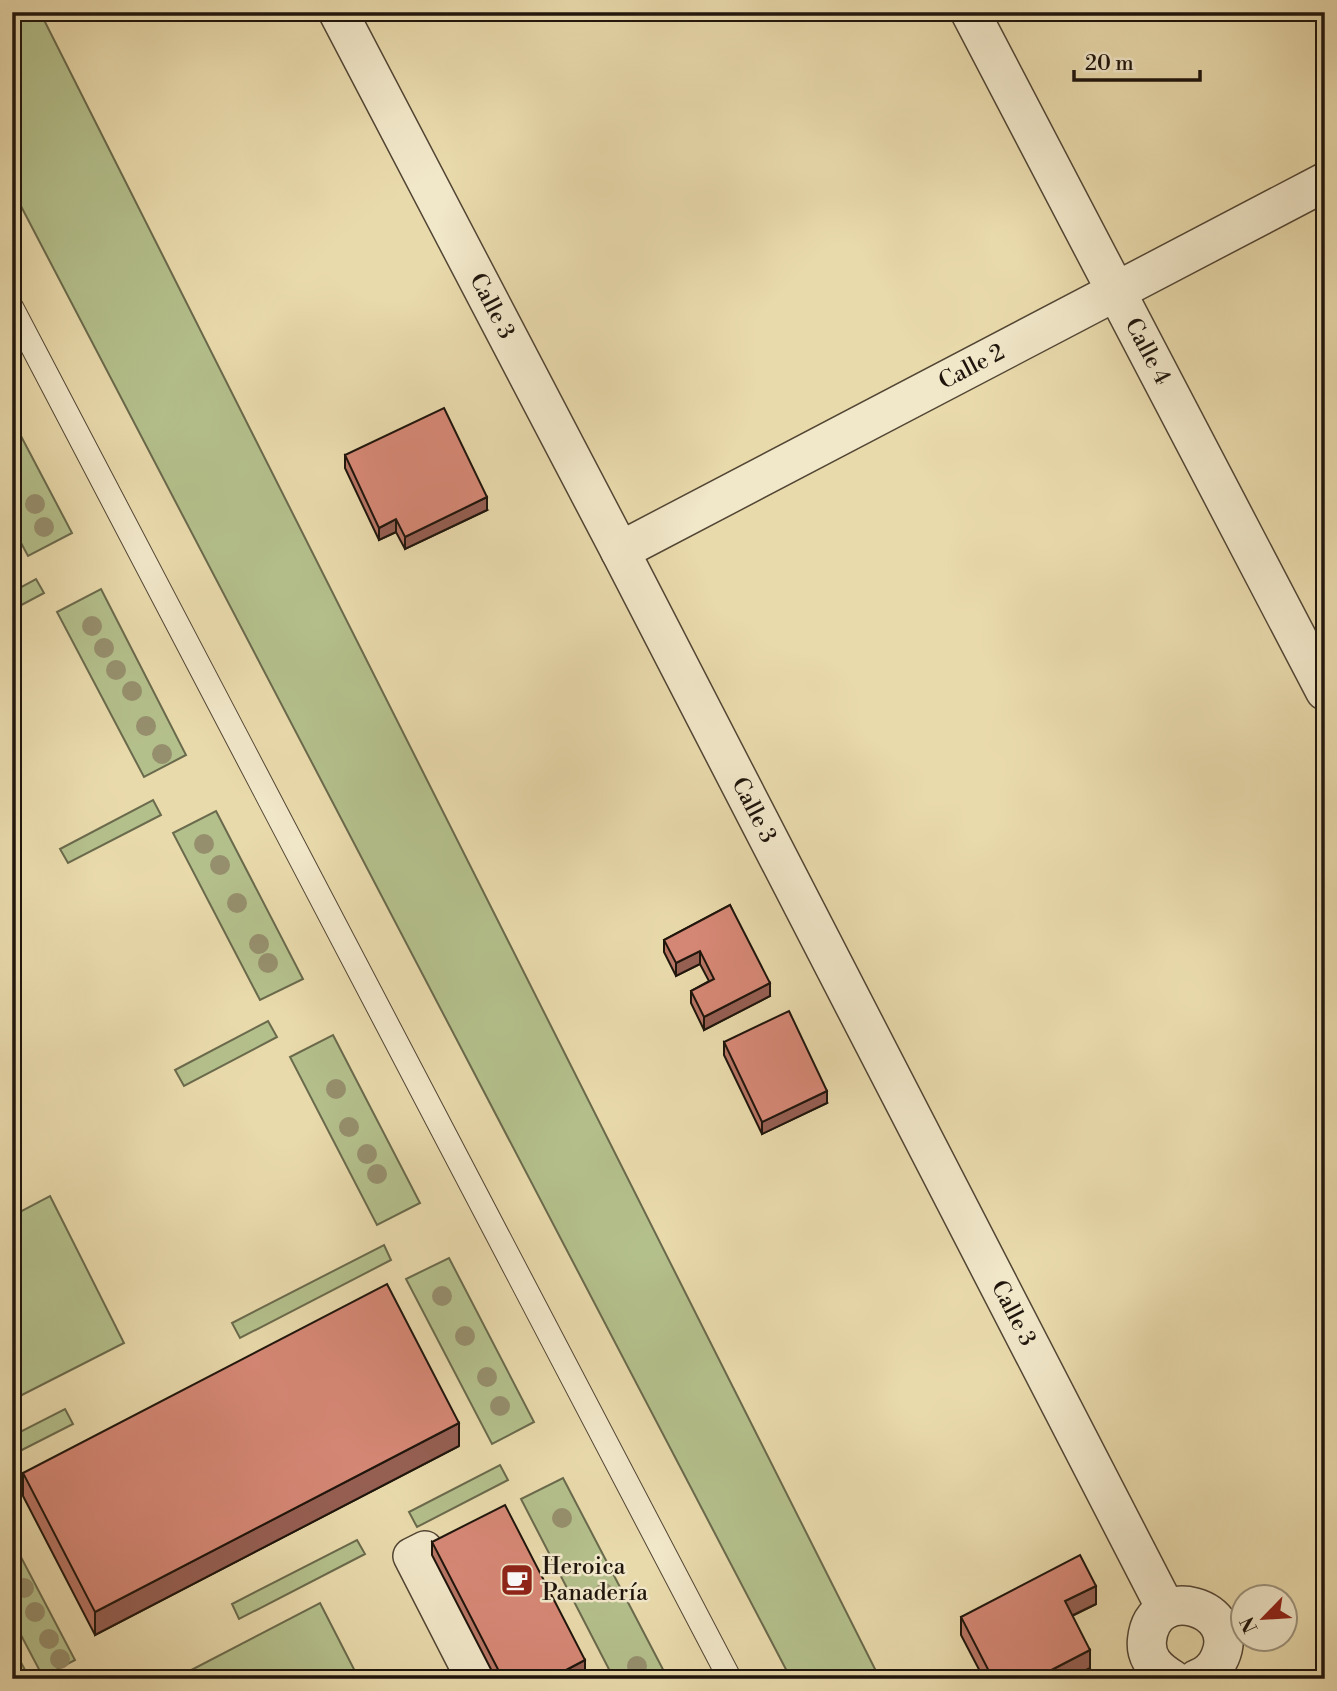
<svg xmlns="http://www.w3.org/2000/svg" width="1337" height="1691" font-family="'Libre Bodoni',serif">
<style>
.green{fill:#b4c08c;stroke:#6a6a4c;stroke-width:2}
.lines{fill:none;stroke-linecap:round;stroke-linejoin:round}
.service-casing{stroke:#524634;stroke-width:25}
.pedestrian-casing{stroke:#524634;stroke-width:38}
.minor-casing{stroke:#524634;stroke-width:41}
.service{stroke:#f1e7c9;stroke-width:23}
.pedestrian{stroke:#f1e7c9;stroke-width:35}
.minor{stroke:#f1e7c9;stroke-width:38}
.tree{fill:#968f6d}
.wall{fill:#b87565;stroke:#1f150c;stroke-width:2}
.shaded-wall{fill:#965f53;stroke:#1f150c;stroke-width:2}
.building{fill:#d68876;stroke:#1f150c;stroke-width:2}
.labels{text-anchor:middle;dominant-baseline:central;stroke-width:5;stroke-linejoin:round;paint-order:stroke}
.street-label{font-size:23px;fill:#1f150c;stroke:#f1e7c9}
.poi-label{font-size:23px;fill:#1f150c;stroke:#f1e7c9;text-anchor:start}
</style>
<rect width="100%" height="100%" fill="#e9daac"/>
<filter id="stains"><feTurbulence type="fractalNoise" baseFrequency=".00286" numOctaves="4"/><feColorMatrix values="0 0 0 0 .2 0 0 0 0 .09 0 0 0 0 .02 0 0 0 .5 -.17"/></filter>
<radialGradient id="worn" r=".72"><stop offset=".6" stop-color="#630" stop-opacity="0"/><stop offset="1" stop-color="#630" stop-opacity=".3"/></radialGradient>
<!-- green -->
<path class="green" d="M12,12H40L880,1679H791L12,189Z
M12,419L72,533L28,556L12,526Z
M36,579L44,593L12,610V592Z
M101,589L186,755L144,777L57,612Z
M153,800L161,815L68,863L60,849Z
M216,811L303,979L260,1000L173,833Z
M268,1021L277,1037L184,1086L175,1070Z
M333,1035L420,1203L377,1225L290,1057Z
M50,1196L124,1343L12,1400V1216Z
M384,1245L391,1260L240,1338L232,1323Z
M449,1258L534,1422L492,1444L406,1279Z
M65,1409L73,1424L12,1455V1436Z
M500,1465L508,1480L417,1527L409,1512Z
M563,1478L668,1679H614L521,1499Z
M12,1540L75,1660L43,1677L12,1618Z
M357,1540L365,1554L239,1619L232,1604Z
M320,1603L359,1679H174Z
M12,1646L30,1679H12Z"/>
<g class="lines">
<defs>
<path id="service" d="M12,308L730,1679"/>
<path id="pedestrian" d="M474,1679L411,1556L425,1549L492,1679"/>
<g id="minor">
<path id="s1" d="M338,12L620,551L1166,1609"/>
<path id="s2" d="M970,12L1325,691"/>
<path id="s3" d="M620,551L1325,182"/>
<path d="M1172,1679C1157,1670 1145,1659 1147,1640C1153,1580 1242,1607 1220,1657C1216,1667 1208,1675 1197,1679"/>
</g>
</defs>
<!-- service casing -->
<use href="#service" class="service-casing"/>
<!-- pedestrian casing -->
<use href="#pedestrian" class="pedestrian-casing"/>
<!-- minor casing -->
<use href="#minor" class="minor-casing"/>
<!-- service -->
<use href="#service" class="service"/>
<!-- pedestrian -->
<use href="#pedestrian" class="pedestrian"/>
<!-- minor -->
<use href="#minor" class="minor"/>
</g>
<!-- trees -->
<g class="tree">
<circle cx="35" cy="504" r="10"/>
<circle cx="44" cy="527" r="10"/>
<circle cx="92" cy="626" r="10"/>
<circle cx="104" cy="648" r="10"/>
<circle cx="116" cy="670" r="10"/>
<circle cx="132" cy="691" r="10"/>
<circle cx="146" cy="726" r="10"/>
<circle cx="162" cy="754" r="10"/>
<circle cx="204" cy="844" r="10"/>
<circle cx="220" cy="865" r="10"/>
<circle cx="237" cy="903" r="10"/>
<circle cx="259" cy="944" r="10"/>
<circle cx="268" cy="963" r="10"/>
<circle cx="336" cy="1089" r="10"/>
<circle cx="349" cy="1127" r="10"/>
<circle cx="367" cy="1154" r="10"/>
<circle cx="377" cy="1174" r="10"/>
<circle cx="442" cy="1296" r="10"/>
<circle cx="465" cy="1336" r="10"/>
<circle cx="487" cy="1377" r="10"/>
<circle cx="500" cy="1406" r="10"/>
<circle cx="562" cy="1518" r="10"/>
<circle cx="24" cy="1588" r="10"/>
<circle cx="604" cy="1593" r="10"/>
<circle cx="35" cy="1612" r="10"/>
<circle cx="49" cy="1639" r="10"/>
<circle cx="60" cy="1659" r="10"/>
<circle cx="637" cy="1666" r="10"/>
</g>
<!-- wall -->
<path class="wall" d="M345,455L487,510L405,549L396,532L379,540L345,468Z
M730,905L770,996L704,1030L691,1003V991L709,981L700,964L676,976L664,952V940Z
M724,1042L827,1103L762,1134L724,1055Z
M459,1446L95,1635L23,1496V1473Z
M432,1542L585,1672L573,1679H496L432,1555Z
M1096,1604L1072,1616L1090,1668L1069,1679H984L961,1635V1617Z"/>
<!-- shaded-wall -->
<path class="shaded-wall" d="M487,497V510L405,549V537Z
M396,519V532L379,540V528Z
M700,951V964L676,976V963Z
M770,983V996L704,1030V1017Z
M827,1091V1103L762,1134V1122Z
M459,1423V1446L95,1635V1612Z
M1096,1586V1604L1065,1619V1601Z
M1090,1650V1668L1069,1679H1034Z
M585,1660V1672L573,1679H549Z"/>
<!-- building -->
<path class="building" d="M444,408L487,497L405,537L396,519L379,528L345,455Z
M730,905L770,983L704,1017L691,991L714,979L700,951L676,963L664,940Z
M789,1011L827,1091L762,1122L724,1042Z
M387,1284L459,1423L95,1612L23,1473Z
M505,1505L585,1660L549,1679H503L432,1542Z
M1080,1555L1096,1586L1065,1601L1090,1650L1034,1679H993L961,1617Z"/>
<!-- icons -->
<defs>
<symbol id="cafe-square" viewBox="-11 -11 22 22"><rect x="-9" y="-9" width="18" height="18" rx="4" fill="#8f2418" stroke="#f1e7c9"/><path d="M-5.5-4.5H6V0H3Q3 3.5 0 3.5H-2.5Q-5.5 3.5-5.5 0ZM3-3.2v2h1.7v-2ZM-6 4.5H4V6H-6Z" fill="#fff"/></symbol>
</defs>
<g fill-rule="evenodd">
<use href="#cafe-square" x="498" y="1561" width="38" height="38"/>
</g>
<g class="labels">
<!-- street labels -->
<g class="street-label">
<text stroke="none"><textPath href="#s1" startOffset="332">Calle 3</textPath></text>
<text stroke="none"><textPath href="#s2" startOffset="383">Calle 4</textPath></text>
<text stroke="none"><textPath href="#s3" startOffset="397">Calle 2</textPath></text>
<text stroke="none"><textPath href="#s1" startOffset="900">Calle 3</textPath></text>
<text stroke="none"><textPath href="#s1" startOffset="1466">Calle 3</textPath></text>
</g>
<!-- poi labels -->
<g class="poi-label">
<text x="542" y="1567">Heroica<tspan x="542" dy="26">Panadería</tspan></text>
</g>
</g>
<!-- margin -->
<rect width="1337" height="1691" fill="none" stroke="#e9daac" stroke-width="42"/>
<rect x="14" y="14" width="1309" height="1663" fill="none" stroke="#1f150c" stroke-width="3.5"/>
<rect x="21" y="21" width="1295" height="1649" fill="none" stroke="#1f150c" stroke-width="2"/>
<!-- north arrow -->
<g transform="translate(1264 1618) rotate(245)"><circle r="33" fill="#f1e7c9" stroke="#9d937d" stroke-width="2"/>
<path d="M0-5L12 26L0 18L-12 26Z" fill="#8f2418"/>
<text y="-10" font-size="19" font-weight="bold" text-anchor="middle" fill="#1f150c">N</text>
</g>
<!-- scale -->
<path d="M1074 70v10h126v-10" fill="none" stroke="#1f150c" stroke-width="3.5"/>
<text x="1085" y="70" font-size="21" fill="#1f150c" stroke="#f1e7c9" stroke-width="5" paint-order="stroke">20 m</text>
<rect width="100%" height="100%" filter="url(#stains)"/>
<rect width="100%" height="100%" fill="url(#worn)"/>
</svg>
